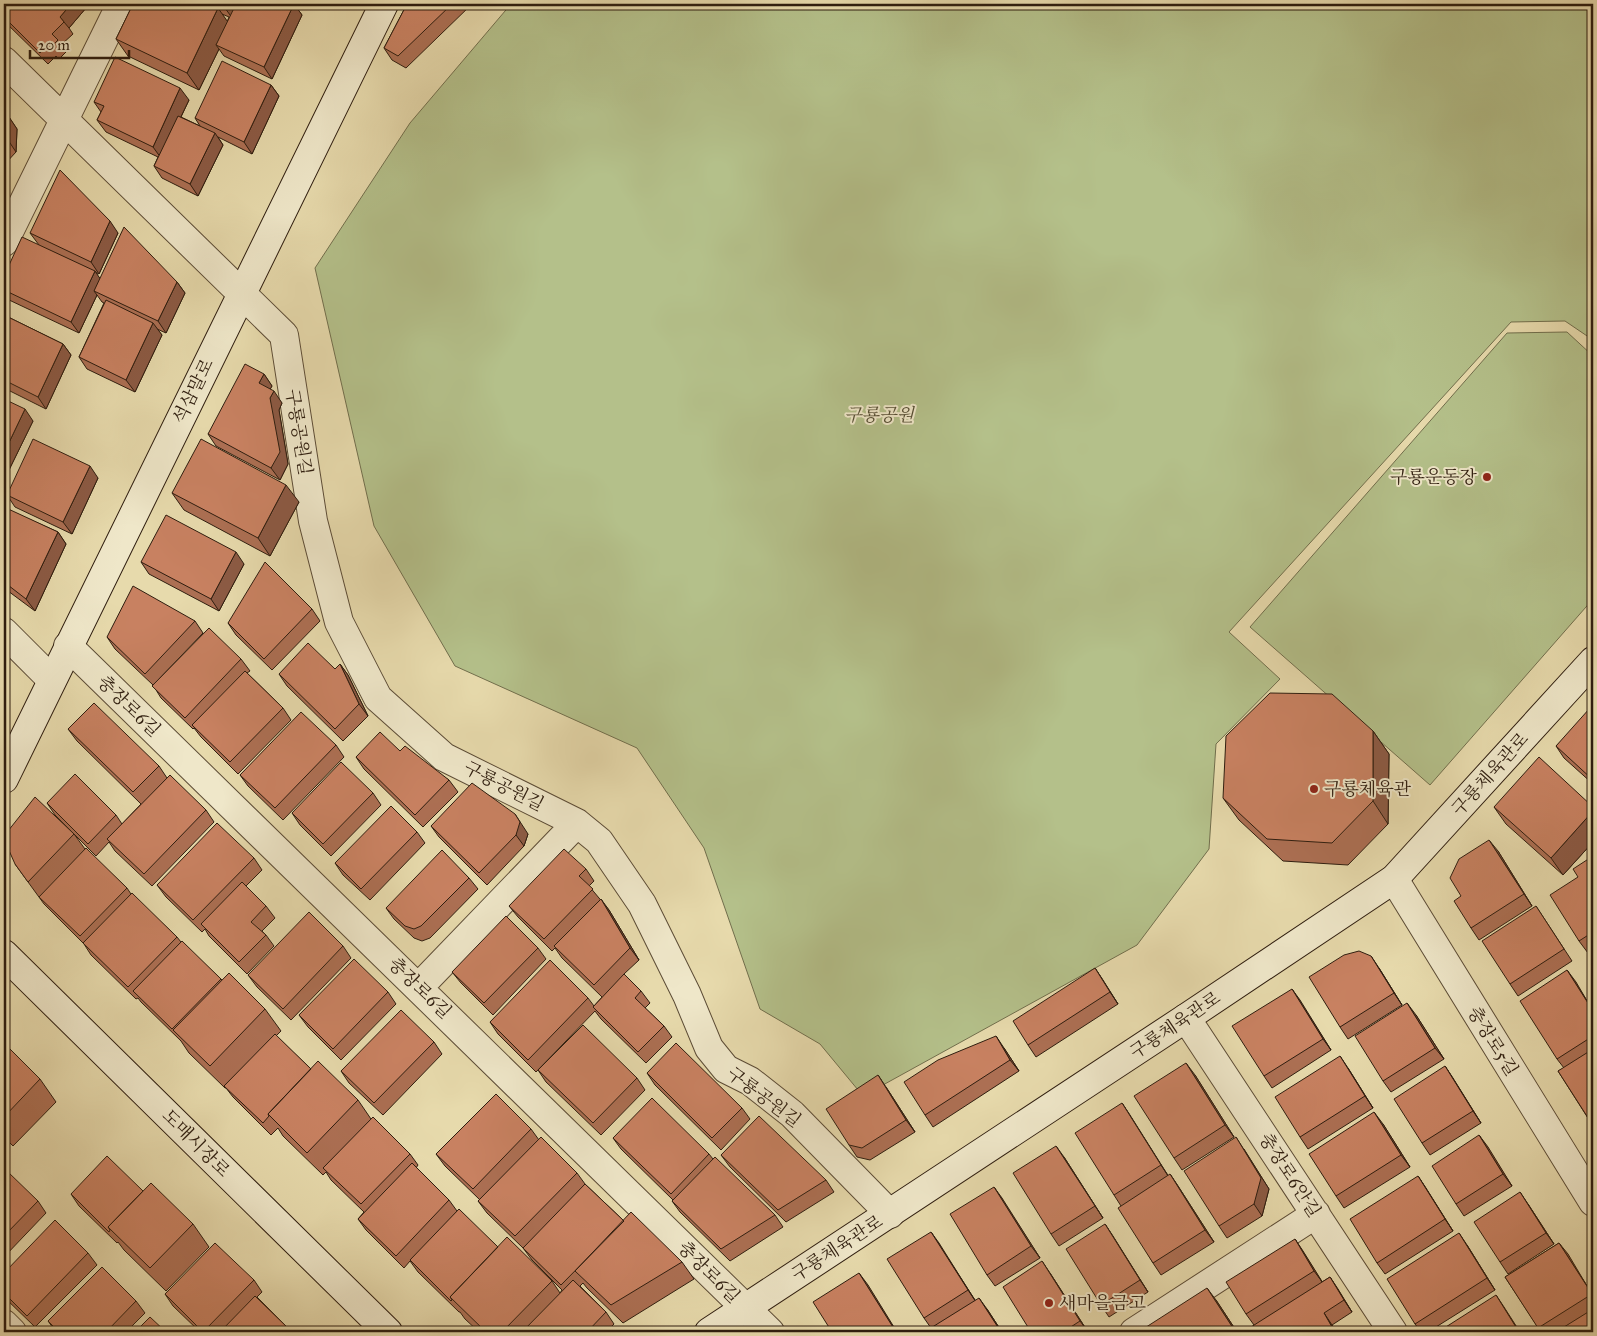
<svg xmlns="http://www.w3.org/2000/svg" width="1597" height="1336" font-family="'IM FELL Great Primer','Noto Serif KR',serif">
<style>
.green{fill:#b4c08a;stroke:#716e4c}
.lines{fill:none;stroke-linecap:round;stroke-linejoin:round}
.street-casing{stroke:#5c4c36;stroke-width:30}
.secondary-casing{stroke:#2e1d0f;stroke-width:30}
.street{stroke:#efe7c9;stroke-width:28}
.secondary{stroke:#efe7c9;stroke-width:28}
.wall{fill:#ac6f53;stroke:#2e1d0f;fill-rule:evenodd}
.shaded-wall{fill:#8c5a44;stroke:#2e1d0f}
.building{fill:#c88161;stroke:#2e1d0f}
.poi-dot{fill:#8f2418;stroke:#efe7c9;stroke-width:2}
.labels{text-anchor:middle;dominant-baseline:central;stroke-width:4;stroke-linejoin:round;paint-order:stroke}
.street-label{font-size:18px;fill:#2e1d0f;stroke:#efe7c9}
.park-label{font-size:18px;font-style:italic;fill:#564e34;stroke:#efe7c9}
.poi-label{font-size:18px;fill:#2e1d0f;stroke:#efe7c9;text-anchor:start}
</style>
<rect width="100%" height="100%" fill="#e7daac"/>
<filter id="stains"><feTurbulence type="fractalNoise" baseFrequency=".004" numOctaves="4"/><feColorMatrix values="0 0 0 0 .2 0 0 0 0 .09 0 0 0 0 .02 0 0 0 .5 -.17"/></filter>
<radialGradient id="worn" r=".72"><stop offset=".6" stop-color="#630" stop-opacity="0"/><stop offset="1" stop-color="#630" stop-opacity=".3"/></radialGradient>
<!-- green -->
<path class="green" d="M511,4H1593V340L1565,321L1511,322L1229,632L1280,679L1216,744L1209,849L1137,945L863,1096L820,1044L760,1009L704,848L637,748L455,666L374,526L315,268L410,123Z
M1567,332L1593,356V599L1430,785L1250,627L1507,333Z"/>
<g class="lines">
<defs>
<path id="street" d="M4,61L284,335L313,521L339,622L378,698L444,757L577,823L599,841L642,904L687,995L709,1048L726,1069L750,1081L792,1114L890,1214
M4,242L121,4
M4,632L51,679
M68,646L770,1332
M1394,879L1593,1202
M419,987L577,823
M1186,1018L1393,1332
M4,1324L12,1332
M1134,1332L1316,1214"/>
<path id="secondary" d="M4,779L384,4
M4,954L388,1332
M709,1332L1186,1018L1394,879L1593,661"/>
</defs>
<!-- street casing -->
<use href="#street" class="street-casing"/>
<!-- secondary casing -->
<use href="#secondary" class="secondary-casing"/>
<!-- street -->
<use href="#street" class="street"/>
<!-- secondary -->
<use href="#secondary" class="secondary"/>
</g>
<!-- wall -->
<path class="wall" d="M4,4H84L83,5L86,8L69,28L73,34L61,45L66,52L59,59L56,56L48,64L4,21Z
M133,4H294L302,15L272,79L224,56L219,49L199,90L128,56L116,39ZM222,14L229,17L227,22Z
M298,4H311L309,9Z
M407,4H472L406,68L392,60L384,48Z
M271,85L279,96L252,154L218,137L223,145L198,196L162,178L154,166L158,157L106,132L97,120L101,112L94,102L189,100L181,117L200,126L195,118Z
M4,112L9,117L17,129L16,152L4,165Z
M30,233H118L99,274L95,272L100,279L177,282L185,293L166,333L157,329L162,335L135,392L87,369L79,357L104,303L102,302L97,295L79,333L7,299L4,295V276L39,245Z
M4,315L63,344L71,355L46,409L4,388Z
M264,374L272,386L270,389L282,403L279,410L288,464L280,480L216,446L208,434Z
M4,399L33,421L8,472L4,470Z
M98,478L72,534L15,507L7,495Z
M172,493L299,502L270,556L184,510Z
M4,508L58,532L66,544L35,611L4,588Z
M141,562L244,564L219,611L149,574Z
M312,609L320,621L272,670L236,635L228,623Z
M195,621L203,633L159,679L241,659L250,671L247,673L283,708L291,720L238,774L201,737L194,728L193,729L161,698L153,685L115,649L107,637Z
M340,664L348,675L368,716L343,741L287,686L279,674L335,669Z
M1593,711V784L1564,758L1556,746Z
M68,729L159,766L167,778L206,810L214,822L152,886L115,851L109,842L96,856L55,815L47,803L116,815L122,824L141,804L77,741Z
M1373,731L1389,754L1388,824L1348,865L1283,861L1239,820L1223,798Z
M336,745L344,757L283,820L248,786L240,775Z
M400,751L449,780L458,792L423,827L364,769L356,757Z
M373,793L381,805L331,856L300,825L292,813Z
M1494,807H1593V842L1563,875L1506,824Z
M431,826L528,834L524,846L487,885L439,837Z
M417,832L425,843L370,900L343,875L335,863Z
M74,834L85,849L127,888L131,894L177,937L181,942L222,980L265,1009L281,1031L276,1036L311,1069L358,1100L371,1119L410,1154L418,1165L416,1168L449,1200L457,1211L498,1247L552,1281L560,1293L562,1290L532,1260L523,1248L487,1213L478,1201L480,1200L445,1166L436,1154L531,1129L539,1140L577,1173L585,1184L624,1221L682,1262L694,1279L623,1323L587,1288L583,1283L580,1286L606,1312L614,1324L606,1332H479L465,1319L460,1312H459L418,1272L410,1261L404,1268L366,1230L358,1219L364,1212L331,1180L326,1172L323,1175L283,1136L278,1128L271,1135L233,1097L226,1088H225L189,1053L181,1041L141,1002L138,998L136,999L91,955L84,944L44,904L15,864Z
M1498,851L1532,906L1479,940L1471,928L1461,896Z
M1593,856V949L1588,953L1579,941Z
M254,858L262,870L246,886L266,906L275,918L262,931L266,935L274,946L247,974L209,936L205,929L202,932L166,897L157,885Z
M586,869L594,881L589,886L609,910L639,960L624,974L641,991L650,1003L645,1008L664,1026L672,1037L646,1063L601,1019L595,1011L536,1072L498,1034L490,1022L588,998L594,1006L602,997L562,958L555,948L552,951L518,917L509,906Z
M469,878L478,889L430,938L422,941L414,938L394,919L386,908Z
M1536,906L1572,961L1518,996L1510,984Z
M343,946L351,958L291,1020L257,987L248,975Z
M538,948L546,959L493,1015L461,983L452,972Z
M1095,968L1118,1004L1036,1057L1028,1045Z
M1379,968L1402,1005L1348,1039L1340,1027Z
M1567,970L1593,1010V1126L1558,1071L1564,1068L1557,1059Z
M1292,989L1331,1050L1272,1088L1264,1076Z
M388,992L396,1004L341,1060L308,1027L299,1015Z
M1416,1015L1444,1059L1391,1092L1383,1081Z
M434,1042L442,1054L383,1115L349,1083L341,1071Z
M4,1043L40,1079L56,1102L13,1146L4,1137Z
M1004,1048L1019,1071L933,1127L925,1115Z
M1445,1066L1481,1123L1430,1155L1422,1143Z
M1348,1068L1373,1108L1308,1149L1300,1137Z
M538,1070L637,1078L645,1090L601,1135L546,1082Z
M647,1073L742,1108L750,1119L721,1150L655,1085Z
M1195,1075L1234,1137L1182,1170L1174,1158Z
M886,1087L915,1132L870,1160L857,1157L849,1145Z
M1122,1103L1168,1176L1170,1174L1178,1186L1214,1242L1161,1275L1153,1263L1121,1206L1114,1195Z
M1383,1124L1410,1167L1344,1208L1336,1196Z
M1479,1135L1512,1186L1464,1216L1456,1204Z
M613,1138L709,1154L713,1159L775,1215L783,1227L730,1261L680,1212L672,1201L673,1200L621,1149Z
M1244,1149L1269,1189L1262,1216L1227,1238L1219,1226Z
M721,1155L826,1180L834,1192L786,1222L730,1167Z
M1064,1157L1103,1218L1059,1246L1051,1234Z
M4,1174L38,1201L46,1213L4,1257Z
M1418,1176L1453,1231L1385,1274L1377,1263Z
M994,1187L1040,1258L995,1286L987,1275Z
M143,1191L193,1224L209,1247L166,1291L124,1250L118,1242L117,1243L79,1206L71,1194Z
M1528,1204L1554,1244L1508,1274L1500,1262Z
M1105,1224L1148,1292L1109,1317L1101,1305Z
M931,1232L975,1300L987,1309L1002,1332H926L931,1328L924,1318Z
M1295,1239L1322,1282L1330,1277L1352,1312L1332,1325L1337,1332H1254V1325L1246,1314Z
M1559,1243L1593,1295V1332H1541L1505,1277Z
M1467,1245L1495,1290L1428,1332H1421L1415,1324Z
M88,1253L97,1265L35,1327L4,1297V1273Z
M1050,1273L1088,1332H1031Z
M254,1280L262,1292L257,1297L292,1332H200L173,1306L165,1294Z
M1216,1300L1237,1332H1141Z
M136,1301L145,1313L126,1332H56L48,1321Z"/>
<!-- shaded-wall -->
<path class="shaded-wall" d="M71,4H83L86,8L69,28L64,22L60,17Z
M222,4H240L233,19Z
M294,4L302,15L272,79L264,67Z
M305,4H311L309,9Z
M218,8L230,25L216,45L219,49L199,90L187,73Z
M271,85L279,96L252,154L244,142Z
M180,88L189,100L161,158L153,147Z
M9,117L17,129L16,152L8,140Z
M215,133L223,145L198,196L190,184Z
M110,221L118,233L99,274L91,262Z
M95,271L103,283L94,291L97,295L79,333L71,322Z
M177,282L185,293L166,333L158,321Z
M153,323L162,335L135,392L126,380Z
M63,344L71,355L46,409L38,397Z
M264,374L272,386L267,395L259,383Z
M274,391L282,403L279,410L288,464L280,480L271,468L270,398Z
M25,409L33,421L8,472L4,466V453Z
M90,466L98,478L72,534L63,522Z
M4,481L7,486L4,494Z
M286,485L299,502L270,556L258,538Z
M58,532L66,544L35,611L26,599Z
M236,552L244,564L219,611L211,599Z
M340,664L348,675L368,716L359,704Z
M1373,731L1389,754L1388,824L1373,801Z
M1593,811V842L1563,875L1551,858Z
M515,814L528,834L524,846L516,835Z
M1489,840L1498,851L1532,906L1524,894Z
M601,899L609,910L639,960L630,948Z
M1371,956L1379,968L1402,1005L1394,993Z
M1095,968L1103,980L1118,1004L1110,992Z
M1567,970L1576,982L1593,1011Z
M1292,989L1300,1000L1331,1050L1323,1039Z
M1407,1003L1416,1015L1444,1059L1435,1048Z
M996,1036L1004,1048L1019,1071L1010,1060Z
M1340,1056L1348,1068L1373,1108L1365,1096Z
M1186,1063L1195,1075L1234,1137L1225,1125Z
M1445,1066L1453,1078L1481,1123L1473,1111Z
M878,1075L886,1087L915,1132L906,1120Z
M1122,1103L1130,1115L1169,1177L1161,1165Z
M1374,1112L1383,1124L1410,1167L1401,1155Z
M1479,1135L1488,1147L1512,1186L1503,1174Z
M1236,1137L1269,1189L1262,1216L1254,1204Z
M1056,1146L1064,1157L1103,1218L1095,1206Z
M1170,1174L1178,1186L1214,1242L1205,1230Z
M1418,1176L1426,1188L1453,1231L1445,1219Z
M994,1187L1002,1198L1040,1258L1031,1246Z
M1520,1192L1528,1204L1554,1244L1546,1233Z
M1105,1224L1113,1236L1148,1292L1140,1280Z
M931,1232L939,1243L976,1302L968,1290Z
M1459,1233L1467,1245L1495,1290L1487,1278Z
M1295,1239L1303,1251L1323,1283L1314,1271Z
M1559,1243L1568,1254L1593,1296L1592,1294Z
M1042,1261L1050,1273L1088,1332L1080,1321Z
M859,1273L868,1285L897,1332H896Z
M1330,1277L1338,1289L1352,1312L1344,1300Z
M1207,1288L1216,1300L1237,1332L1233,1328Z
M1496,1295L1504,1307L1520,1332H1519Z
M979,1298L987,1309L1002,1332H1001Z
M1324,1313L1332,1325L1337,1332L1332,1327Z"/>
<!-- building -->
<path class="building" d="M4,4H71L60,17L64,22L52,34L58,40L51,47L48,44L40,53L4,17Z
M133,4H208L218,8L187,73L116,39Z
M236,4H294L264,67L216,45Z
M407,4H452L398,56L384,48Z
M115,57L180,88L153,147L97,120L104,106L94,102Z
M222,61L271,85L244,142L195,118Z
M4,112L9,117L8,140L4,144Z
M178,116L215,133L190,184L154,166Z
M60,170L110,221L91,262L30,233Z
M124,227L177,282L158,321L94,291Z
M22,237L95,271L71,322L4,290V276Z
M106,300L153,323L126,380L79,357Z
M4,315L63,344L38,397L4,380Z
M245,364L264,374L259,383L274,391L270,398L280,452L271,468L208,434Z
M4,399L25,409L4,453Z
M33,439L90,466L63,522L7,495Z
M201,439L286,485L258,538L172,493Z
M4,507L58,532L26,599L4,582Z
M166,515L236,552L211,599L141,562Z
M265,562L312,609L264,659L228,623Z
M133,586L195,621L145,674L107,637Z
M209,628L241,659L185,718L152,686Z
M308,643L335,669L340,664L359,704L335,729L279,674Z
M245,671L283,708L230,762L192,725Z
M1270,693L1332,694L1373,731V801L1332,843L1267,839L1223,798L1226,736Z
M94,703L159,766L133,792L68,729Z
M1590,708L1593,711V780L1556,746Z
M301,712L336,745L275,808L240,775Z
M380,732L400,751L405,746L449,780L415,815L356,757Z
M1539,757L1593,807V811L1551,858L1494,807Z
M341,762L373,793L323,844L292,813Z
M75,774L116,815L88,844L47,803Z
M170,775L206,810L144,874L107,839Z
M472,783L515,814L520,822L516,835L479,873L431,826Z
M35,797L74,834L28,882L15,864L7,846L8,831Z
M391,806L417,832L361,889L335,863Z
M217,823L254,858L193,920L157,885Z
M1489,840L1524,894L1471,928L1454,901L1461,896L1450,878L1459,859Z
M86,848L127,888L80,936L39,897Z
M564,849L586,869L579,876L593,889L544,939L509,906Z
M442,850L469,878L421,926L414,929L405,926L386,908Z
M1593,856V932L1579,941L1550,895L1578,877L1573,869Z
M242,882L266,906L251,922L266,935L239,962L201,924Z
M132,893L177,937L128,987L83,943Z
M601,899L630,948L594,985L554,946Z
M1536,906L1564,949L1510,984L1482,941Z
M309,912L343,946L283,1009L248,975Z
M506,916L538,948L484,1003L452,972Z
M182,941L221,979L172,1029L133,991Z
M1359,951L1371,956L1394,993L1340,1027L1309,977L1344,955Z
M354,959L388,992L333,1049L299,1015Z
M550,960L588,998L528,1060L490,1022Z
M1095,968L1110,992L1028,1045L1013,1021Z
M1593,968V976L1590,970Z
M1567,970L1593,1011V1036L1557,1059L1520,1001Z
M229,973L265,1009L210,1066L173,1030Z
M624,974L641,991L635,998L664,1026L638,1052L593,1007Z
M1292,989L1323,1039L1264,1076L1232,1026Z
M1407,1003L1435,1048L1383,1081L1355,1036Z
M401,1010L434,1042L374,1103L341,1071Z
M583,1025L637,1078L593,1123L538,1070Z
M275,1034L311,1069L268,1114L269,1116L263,1123L224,1086Z
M996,1036L1010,1060L925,1115L904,1082L938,1060Z
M4,1043L40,1079L4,1117Z
M676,1043L742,1108L712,1138L647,1073Z
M1593,1049V1123L1592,1124L1558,1071Z
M1340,1056L1365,1096L1300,1137L1275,1097Z
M318,1061L358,1100L307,1153L268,1114Z
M1186,1063L1225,1125L1174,1158L1134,1096Z
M1445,1066L1473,1111L1422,1143L1394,1099Z
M878,1075L906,1120L862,1148L849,1145L826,1109Z
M496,1094L531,1129L473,1189L436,1154Z
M652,1098L709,1154L671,1194L613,1138Z
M1122,1103L1161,1165L1114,1195L1075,1133Z
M1374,1112L1401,1155L1336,1196L1309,1154Z
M759,1116L826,1180L778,1210L721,1155Z
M373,1117L410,1154L361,1204L323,1168Z
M1479,1135L1503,1174L1456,1204L1432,1166Z
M541,1137L577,1173L515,1236L478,1201Z
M1236,1137L1261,1178L1254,1204L1219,1226L1184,1171Z
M1056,1146L1095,1206L1051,1234L1013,1173Z
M107,1156L143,1191L108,1227L110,1230L109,1232L71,1194Z
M715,1157L775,1215L721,1249L672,1201Z
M412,1163L449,1200L396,1256L358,1219Z
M7,1171L38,1201L4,1236V1174Z
M1170,1174L1205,1230L1153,1263L1118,1208Z
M1418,1176L1445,1219L1377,1263L1350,1219Z
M151,1183L193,1224L150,1268L108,1227Z
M585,1184L624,1221L561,1285L523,1248Z
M994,1187L1031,1246L987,1275L950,1214Z
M1520,1192L1546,1233L1500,1262L1474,1222Z
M459,1209L498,1247L450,1297L452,1300L451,1301L410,1260Z
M631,1212L682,1262L611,1305L575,1271Z
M55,1220L88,1253L27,1316L4,1293V1273Z
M1105,1224L1140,1280L1101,1305L1066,1249Z
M931,1232L968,1290L924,1318L887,1259Z
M1459,1233L1487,1278L1415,1324L1387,1279Z
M507,1237L552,1281L502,1332H486L450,1297Z
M1295,1239L1314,1271L1246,1314L1226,1282Z
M215,1243L254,1280L203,1332L165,1294Z
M1559,1243L1592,1294L1538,1328L1505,1277Z
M1042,1261L1080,1321L1063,1332H1031L1003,1287Z
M102,1267L136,1301L106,1332H59L48,1321Z
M859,1273L896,1332H832L813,1302Z
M1330,1277L1344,1300L1324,1313L1332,1327L1324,1332H1254L1251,1327Z
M573,1280L606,1312L587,1332H522Z
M1207,1288L1233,1328L1226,1332H1141L1140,1331Z
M1496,1295L1519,1332H1438Z
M255,1296L292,1332H220Z
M979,1298L1001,1332H926V1331Z
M1593,1309V1332H1556Z
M150,1317L166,1332H135Z"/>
<!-- markers -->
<g class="poi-dot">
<circle cx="1487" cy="477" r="5"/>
<circle cx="1314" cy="789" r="5"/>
<circle cx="1049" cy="1303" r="5"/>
</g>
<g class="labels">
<!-- street labels -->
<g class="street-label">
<text transform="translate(193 391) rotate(-64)">석삼말로</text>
<text transform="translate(299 432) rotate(81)">구룡공원길</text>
<text transform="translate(129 706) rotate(44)">충장로6길</text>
<text transform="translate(1490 774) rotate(-48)">구룡체육관로</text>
<text transform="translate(504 786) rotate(27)">구룡공원길</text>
<text transform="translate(420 988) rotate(44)">충장로6길</text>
<text transform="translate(1175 1025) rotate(-34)">구룡체육관로</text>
<text transform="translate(1493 1041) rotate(58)">충장로5길</text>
<text transform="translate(764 1097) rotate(37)">구룡공원길</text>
<text transform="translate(196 1143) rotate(45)">도매시장로</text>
<text transform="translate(1290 1175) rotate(57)">충장로6안길</text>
<text transform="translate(837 1248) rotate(-33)">구룡체육관로</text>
<text transform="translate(709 1272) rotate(45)">충장로6길</text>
</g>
<!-- park labels -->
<g class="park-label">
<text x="879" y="415">구룡공원</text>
</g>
<!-- poi labels -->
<g class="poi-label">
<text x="1477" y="477" text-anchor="end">구룡운동장</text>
<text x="1324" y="789">구룡체육관</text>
<text x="1059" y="1303">새마을금고</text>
</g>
</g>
<!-- margin -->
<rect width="1597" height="1336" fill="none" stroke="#e7daac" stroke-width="20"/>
<rect x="5" y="5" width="1587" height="1326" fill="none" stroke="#2e1d0f" stroke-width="2.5"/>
<rect x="10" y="10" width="1577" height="1316" fill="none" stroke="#2e1d0f"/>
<!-- scale -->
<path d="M30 50v8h99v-8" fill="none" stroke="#2e1d0f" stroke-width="2.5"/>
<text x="38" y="50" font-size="15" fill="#2e1d0f" stroke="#efe7c9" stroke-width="4" paint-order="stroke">20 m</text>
<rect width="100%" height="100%" filter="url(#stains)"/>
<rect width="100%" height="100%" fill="url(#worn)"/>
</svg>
